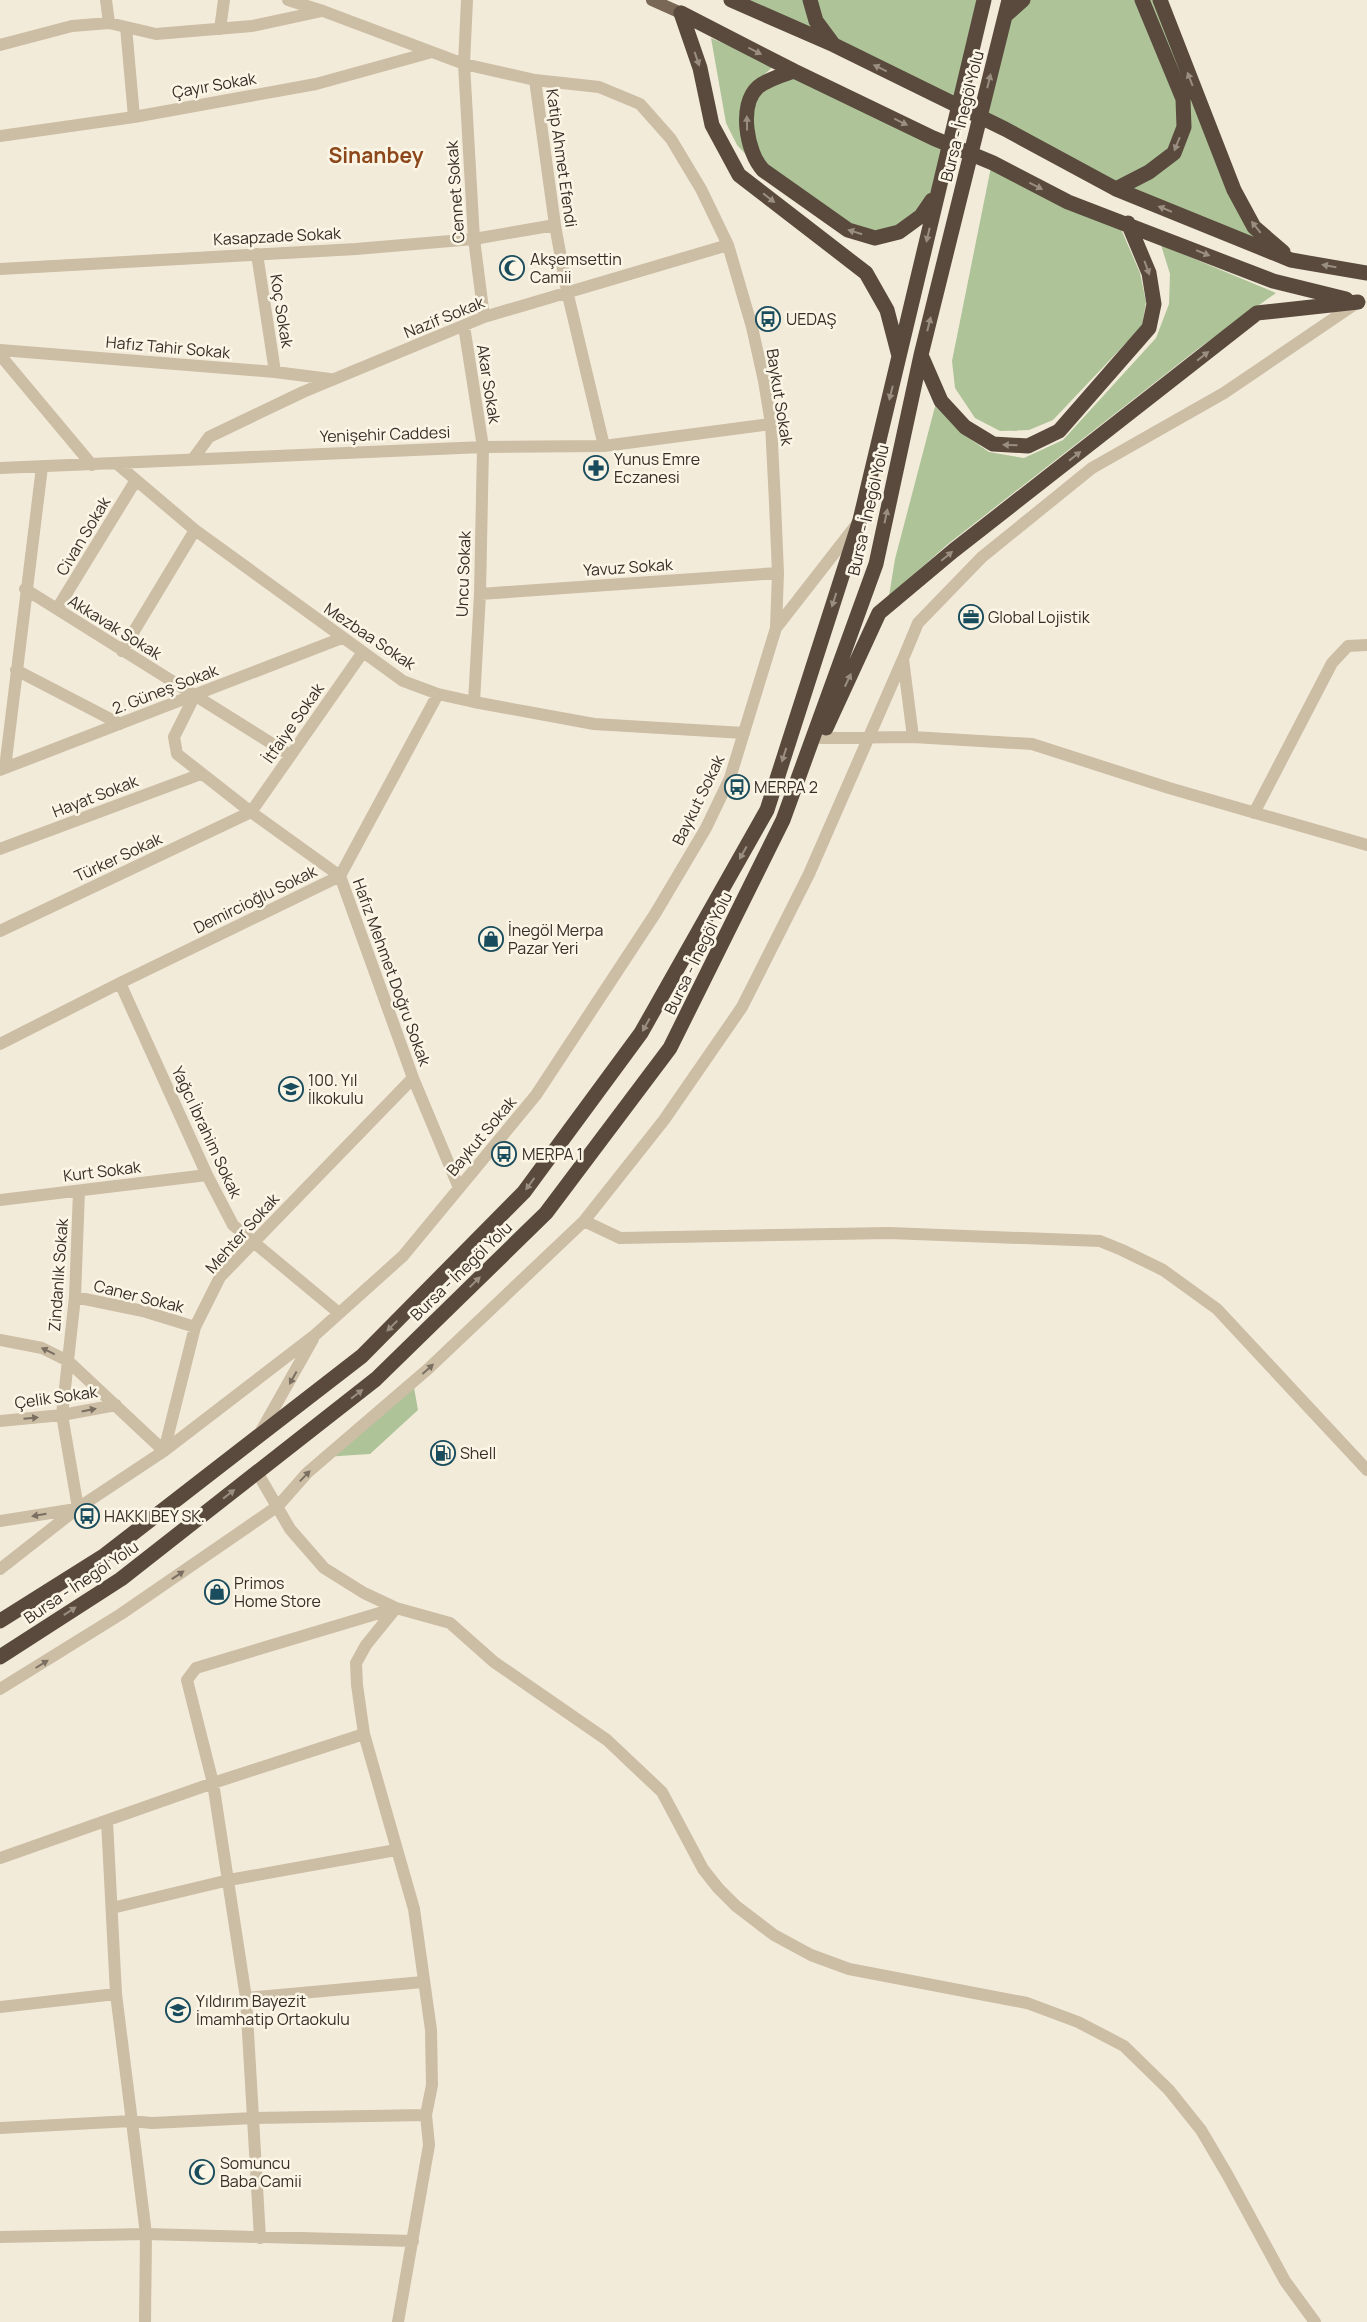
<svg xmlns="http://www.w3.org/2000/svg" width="1367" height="2322" font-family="Manrope,sans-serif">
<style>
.green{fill:#aec398}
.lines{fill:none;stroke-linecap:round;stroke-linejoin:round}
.minor{stroke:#ccbda5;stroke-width:12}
.major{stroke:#7a6856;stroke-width:12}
.highway{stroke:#594a3d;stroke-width:15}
.oneway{fill:#9a8e81}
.oneway2{fill:#7a6f60}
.labels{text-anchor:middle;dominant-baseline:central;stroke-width:5;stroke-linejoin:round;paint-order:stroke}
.street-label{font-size:16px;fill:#372f27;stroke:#fbf5e6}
.poi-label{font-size:16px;fill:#372f27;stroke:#fbf5e6;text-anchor:start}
.district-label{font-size:21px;font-weight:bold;fill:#8c481a;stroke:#fbf5e6}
</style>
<rect width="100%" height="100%" fill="#f3ebda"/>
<!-- green -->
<path class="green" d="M731,0H984L960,107Z
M1011,0H1160L1254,227L1291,260L1116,189L982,117Z
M711,38L775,65L751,86V160L737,145L726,123Z
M794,71L950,145L921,216L875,238L763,170L748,105L758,88Z
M991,167L1121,229L1140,273L1146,302L1142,326L1053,420L1029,430L1000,431L975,418L955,388L952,361Z
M1161,245L1276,293L1199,348L948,544L889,596L895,559L937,399L963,434L989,452L1024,458L1063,440L1156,338L1169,304L1170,274Z
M413,1382L418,1410L370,1454L324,1457Z"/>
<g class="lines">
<!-- minor -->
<path class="minor" d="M106,0L109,23
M467,0L464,64L474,239L484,317
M126,27L134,117
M220,29L224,0
M0,45L72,26L109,23L156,34L252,26L322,11
M535,80L555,225L567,291L604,446
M0,136L134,117L316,84L432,52
M257,254L275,372
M0,269L356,249L474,239L555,225
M464,326L483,447L480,594L474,702
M0,350L275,372L330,379
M0,355L92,465
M193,459L209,437L303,392L484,317L728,245
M116,463L195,530L403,681L438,694L474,702L594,724L744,733
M0,468L483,447L604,446L771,424
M25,589L290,755
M480,594L778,573
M57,609L136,480
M776,628L857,524
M122,651L195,530
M16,670L120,724
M195,695L174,737L177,754L251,812L340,876L413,1078L459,1188
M913,737L903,659L918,623L982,557L1092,468L1224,393L1358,302
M821,738L913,737L1032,744L1169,788L1367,845
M5,768L42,467
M0,770L342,638
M1254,813L1332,663L1348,646L1367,645
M0,849L201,774
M0,931L251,812L363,652
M120,983L207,1175L233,1225L339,1313
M0,1044L120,983L340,876L438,694
M0,1200L207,1175
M584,1221L620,1238L889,1233L1100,1241L1122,1250L1163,1270L1217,1309L1367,1470
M75,1297L143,1311L195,1327
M0,1340L42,1348L68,1361L164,1451
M0,1421L62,1415L116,1405
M260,1433L313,1339
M164,1451L195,1327L220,1277L413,1078
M257,1472L290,1529L324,1568L364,1593L396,1608L450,1623L494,1662L607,1740L662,1792L703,1869L718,1888L736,1906L774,1935L811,1955L849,1969L1027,2003L1078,2022L1124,2046L1169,2090L1201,2130L1227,2174L1285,2281L1315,2322
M78,1508L62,1415L75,1297L79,1191
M0,1521L76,1509
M0,1569L78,1508L164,1451L315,1335L403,1256L536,1095L655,914L706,828L730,778L776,628L778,573L775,503L771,424L764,381L752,327L728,245L701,189L671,139L640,104L599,87L535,80L464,64L323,11L288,0
M396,1608L366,1645L356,1663L357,1685L364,1734L414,1909L431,2030L432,2085L426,2115L429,2145L398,2322
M0,1689L121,1614L278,1506L307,1473L428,1369L584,1221L664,1120L742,1007L809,874L903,659
M107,1821L116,1994L146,2234L145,2322
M0,1858L213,1783L364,1734
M112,1908L229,1880L396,1850
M246,1998L423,1982
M0,2007L116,1994
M0,2128L131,2121L152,2123L254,2118L426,2115
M0,2237L146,2234L413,2241
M260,2238L246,1998L213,1783L187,1680L196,1668L396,1608"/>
<!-- major -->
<path class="major" d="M652,0L681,13"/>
<!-- highway -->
<path class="highway" d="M731,0L834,45L1005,129L1116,189L1291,260L1367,273
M810,0L816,21L833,44
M1160,0L1234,190L1254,227L1283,252
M681,13L794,71L933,138L993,163L1068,202L1273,281L1346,299
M681,13L700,68L712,125L739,175L866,273L887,310L899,356
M1005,16L1023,0
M794,71C782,75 768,79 758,87C738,105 747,153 763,170L848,230L875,238L899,232L921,216L932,200
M1116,189L1149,172L1174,153L1184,127L1183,99L1142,0
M921,355L941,401L965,427L993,444L1028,446L1059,431L1149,328L1154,304L1149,273L1128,223
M826,728L879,613L953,551L1257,313L1358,302
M0,1621L105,1555L362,1356L524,1192L641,1033L767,810L860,520L984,0
M0,1657L121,1579L376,1379L546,1213L670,1048L783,820L876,564L921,355L1009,0"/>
</g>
<!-- one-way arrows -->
<defs><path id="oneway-solid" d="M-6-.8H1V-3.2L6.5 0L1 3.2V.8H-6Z" transform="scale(1.25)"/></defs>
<g class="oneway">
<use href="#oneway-solid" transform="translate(755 51) rotate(27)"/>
<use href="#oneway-solid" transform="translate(697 59) rotate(71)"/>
<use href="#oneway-solid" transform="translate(880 68) rotate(-154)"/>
<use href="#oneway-solid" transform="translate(1190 79) rotate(-111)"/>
<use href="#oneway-solid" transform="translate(989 81) rotate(-76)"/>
<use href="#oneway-solid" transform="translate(901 122) rotate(26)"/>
<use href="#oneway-solid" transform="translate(747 123) rotate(-91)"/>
<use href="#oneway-solid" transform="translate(1177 144) rotate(112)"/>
<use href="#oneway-solid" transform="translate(1036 186) rotate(27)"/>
<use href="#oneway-solid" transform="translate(769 198) rotate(38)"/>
<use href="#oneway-solid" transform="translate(1165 209) rotate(-158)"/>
<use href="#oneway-solid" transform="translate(1256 227) rotate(-129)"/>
<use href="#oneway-solid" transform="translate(855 232) rotate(-162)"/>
<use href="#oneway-solid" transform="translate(928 235) rotate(103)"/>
<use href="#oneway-solid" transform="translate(1203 253) rotate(22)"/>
<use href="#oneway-solid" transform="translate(1329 266) rotate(-170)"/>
<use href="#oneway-solid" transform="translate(1147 268) rotate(70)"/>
<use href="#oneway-solid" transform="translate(929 324) rotate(-76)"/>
<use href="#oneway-solid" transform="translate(1203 356) rotate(-38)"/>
<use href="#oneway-solid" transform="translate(891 393) rotate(104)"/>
<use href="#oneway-solid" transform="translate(1010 445) rotate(-178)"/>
<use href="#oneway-solid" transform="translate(1075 456) rotate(-38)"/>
<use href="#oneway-solid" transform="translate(886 516) rotate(-78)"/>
<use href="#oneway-solid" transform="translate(947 556) rotate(-40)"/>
<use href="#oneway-solid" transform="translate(834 600) rotate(108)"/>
<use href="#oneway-solid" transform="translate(848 680) rotate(-65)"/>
<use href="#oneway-solid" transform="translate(784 755) rotate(108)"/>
<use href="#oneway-solid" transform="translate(743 853) rotate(119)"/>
<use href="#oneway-solid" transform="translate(646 1025) rotate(119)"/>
<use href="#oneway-solid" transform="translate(530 1184) rotate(126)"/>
<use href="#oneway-solid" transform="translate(475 1282) rotate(-44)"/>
<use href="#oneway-solid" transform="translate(392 1326) rotate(135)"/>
<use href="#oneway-solid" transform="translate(357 1394) rotate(-38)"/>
<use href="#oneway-solid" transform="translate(229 1494) rotate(-38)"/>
<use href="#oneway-solid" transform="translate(70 1611) rotate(-33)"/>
</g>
<g class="oneway2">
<use href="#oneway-solid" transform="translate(48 1351) rotate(-154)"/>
<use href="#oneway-solid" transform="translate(428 1369) rotate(-42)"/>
<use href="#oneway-solid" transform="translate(293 1378) rotate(119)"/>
<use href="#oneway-solid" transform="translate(89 1410) rotate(-11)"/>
<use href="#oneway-solid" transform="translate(31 1418) rotate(-5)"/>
<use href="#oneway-solid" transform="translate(305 1476) rotate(-46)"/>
<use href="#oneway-solid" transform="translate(39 1515) rotate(170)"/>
<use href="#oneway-solid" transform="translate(178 1575) rotate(-34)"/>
<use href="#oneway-solid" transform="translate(42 1664) rotate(-32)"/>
</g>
<!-- icons -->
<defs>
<symbol id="mosque-ring" viewBox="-11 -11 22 22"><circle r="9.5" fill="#fbf5e6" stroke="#194c5c" stroke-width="1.5"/><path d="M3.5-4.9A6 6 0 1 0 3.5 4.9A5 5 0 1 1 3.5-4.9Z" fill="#194c5c"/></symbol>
<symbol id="bus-ring" viewBox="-11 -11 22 22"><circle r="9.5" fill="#fbf5e6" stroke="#194c5c" stroke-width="1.5"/><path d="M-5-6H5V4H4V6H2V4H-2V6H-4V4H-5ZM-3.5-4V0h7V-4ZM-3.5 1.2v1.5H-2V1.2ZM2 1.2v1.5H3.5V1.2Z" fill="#194c5c"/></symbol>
<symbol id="pharmacy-ring" viewBox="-11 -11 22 22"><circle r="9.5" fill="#fbf5e6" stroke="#194c5c" stroke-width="1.5"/><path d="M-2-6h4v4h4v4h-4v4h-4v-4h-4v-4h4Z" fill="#194c5c"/></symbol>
<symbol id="office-ring" viewBox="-11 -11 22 22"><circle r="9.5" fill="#fbf5e6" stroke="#194c5c" stroke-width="1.5"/><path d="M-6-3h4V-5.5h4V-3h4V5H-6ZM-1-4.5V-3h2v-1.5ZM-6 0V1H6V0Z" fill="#194c5c"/></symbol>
<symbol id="shop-ring" viewBox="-11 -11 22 22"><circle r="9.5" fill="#fbf5e6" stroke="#194c5c" stroke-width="1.5"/><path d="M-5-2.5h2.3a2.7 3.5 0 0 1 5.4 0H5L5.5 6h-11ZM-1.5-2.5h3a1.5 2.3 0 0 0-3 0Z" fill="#194c5c"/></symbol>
<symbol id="school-ring" viewBox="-11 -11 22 22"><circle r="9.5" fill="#fbf5e6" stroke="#194c5c" stroke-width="1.5"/><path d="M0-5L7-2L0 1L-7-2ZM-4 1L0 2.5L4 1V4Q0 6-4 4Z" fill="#194c5c"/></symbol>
<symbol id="fuel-ring" viewBox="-11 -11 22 22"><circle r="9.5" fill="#fbf5e6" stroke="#194c5c" stroke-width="1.5"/><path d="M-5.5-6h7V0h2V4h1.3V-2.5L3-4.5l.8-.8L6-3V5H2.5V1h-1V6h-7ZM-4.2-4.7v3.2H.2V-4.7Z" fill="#194c5c"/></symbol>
</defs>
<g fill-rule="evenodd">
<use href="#mosque-ring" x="498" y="254" width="28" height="28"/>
<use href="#bus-ring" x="754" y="305" width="28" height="28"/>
<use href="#pharmacy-ring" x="582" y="454" width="28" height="28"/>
<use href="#office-ring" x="957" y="603" width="28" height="28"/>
<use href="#bus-ring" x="723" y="773" width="28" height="28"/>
<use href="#shop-ring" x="477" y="925" width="28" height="28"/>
<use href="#school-ring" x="277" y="1075" width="28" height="28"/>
<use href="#bus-ring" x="490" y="1140" width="28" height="28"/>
<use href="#fuel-ring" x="429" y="1439" width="28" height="28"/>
<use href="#bus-ring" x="73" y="1502" width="28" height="28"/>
<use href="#shop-ring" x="203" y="1578" width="28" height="28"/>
<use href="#school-ring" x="164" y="1996" width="28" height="28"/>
<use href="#mosque-ring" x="188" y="2158" width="28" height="28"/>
</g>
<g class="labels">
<!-- street labels -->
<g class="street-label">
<text transform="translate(214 85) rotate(-10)">Çayır Sokak</text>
<text transform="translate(962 116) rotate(-76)">Bursa - İnegöl Yolu</text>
<text transform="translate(562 158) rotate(82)">Katip Ahmet Efendi</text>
<text transform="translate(455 192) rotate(-94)">Cennet Sokak</text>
<text transform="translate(277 236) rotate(-3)">Kasapzade Sokak</text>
<text transform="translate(282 311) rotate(81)">Koç Sokak</text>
<text transform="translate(444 317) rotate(-22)">Nazif Sokak</text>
<text transform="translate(168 347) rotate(5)">Hafız Tahir Sokak</text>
<text transform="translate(489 384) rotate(81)">Akar Sokak</text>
<text transform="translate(780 397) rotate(81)">Baykut Sokak</text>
<text transform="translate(385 434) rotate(-2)">Yenişehir Caddesi</text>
<text transform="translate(868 510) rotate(-77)">Bursa - İnegöl Yolu</text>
<text transform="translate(83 536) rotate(-59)">Civan Sokak</text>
<text transform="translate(628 567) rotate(-4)">Yavuz Sokak</text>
<text transform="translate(463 574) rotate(-88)">Uncu Sokak</text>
<text transform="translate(115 627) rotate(32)">Akkavak Sokak</text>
<text transform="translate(370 636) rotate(34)">Mezbaa Sokak</text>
<text transform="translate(165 689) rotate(-21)">2. Güneş Sokak</text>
<text transform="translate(293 723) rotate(-55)">İtfaiye Sokak</text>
<text transform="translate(95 796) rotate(-21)">Hayat Sokak</text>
<text transform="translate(698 800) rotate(-64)">Baykut Sokak</text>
<text transform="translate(118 857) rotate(-25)">Türker Sokak</text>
<text transform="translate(255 899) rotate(-26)">Demircioğlu Sokak</text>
<text transform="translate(698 953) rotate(-64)">Bursa - İnegöl Yolu</text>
<text transform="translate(392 972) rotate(70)">Hafız Mehmet Doğru Sokak</text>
<text transform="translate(207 1132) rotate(65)">Yağcı İbrahim Sokak</text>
<text transform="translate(481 1136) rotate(-50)">Baykut Sokak</text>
<text transform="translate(102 1171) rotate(-7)">Kurt Sokak</text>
<text transform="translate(242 1233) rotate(-48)">Mehter Sokak</text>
<text transform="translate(461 1271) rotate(-44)">Bursa - İnegöl Yolu</text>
<text transform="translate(58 1275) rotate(-86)">Zindanlık Sokak</text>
<text transform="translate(139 1296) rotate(14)">Caner Sokak</text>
<text transform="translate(56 1397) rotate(-8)">Çelik Sokak</text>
<text transform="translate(81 1582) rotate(-34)">Bursa - İnegöl Yolu</text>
</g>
<!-- poi labels -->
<g class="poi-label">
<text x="530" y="259">Akşemsettin<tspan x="530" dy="18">Camii</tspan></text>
<text x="786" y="319">UEDAŞ</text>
<text x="614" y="459">Yunus Emre<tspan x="614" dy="18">Eczanesi</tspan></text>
<text x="988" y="617">Global Lojistik</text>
<text x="754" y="787">MERPA 2</text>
<text x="508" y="930">İnegöl Merpa<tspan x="508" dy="18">Pazar Yeri</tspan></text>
<text x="308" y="1080">100. Yıl<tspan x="308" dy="18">İlkokulu</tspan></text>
<text x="522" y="1154">MERPA 1</text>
<text x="460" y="1453">Shell</text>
<text x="104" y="1516">HAKKI BEY SK.</text>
<text x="234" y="1583">Primos<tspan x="234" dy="18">Home Store</tspan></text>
<text x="196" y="2001">Yıldırım Bayezit<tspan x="196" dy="18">İmamhatip Ortaokulu</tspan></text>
<text x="220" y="2163">Somuncu<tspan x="220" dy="18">Baba Camii</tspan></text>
</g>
<!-- district labels -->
<g class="district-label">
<text x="376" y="155">Sinanbey</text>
</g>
</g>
</svg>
